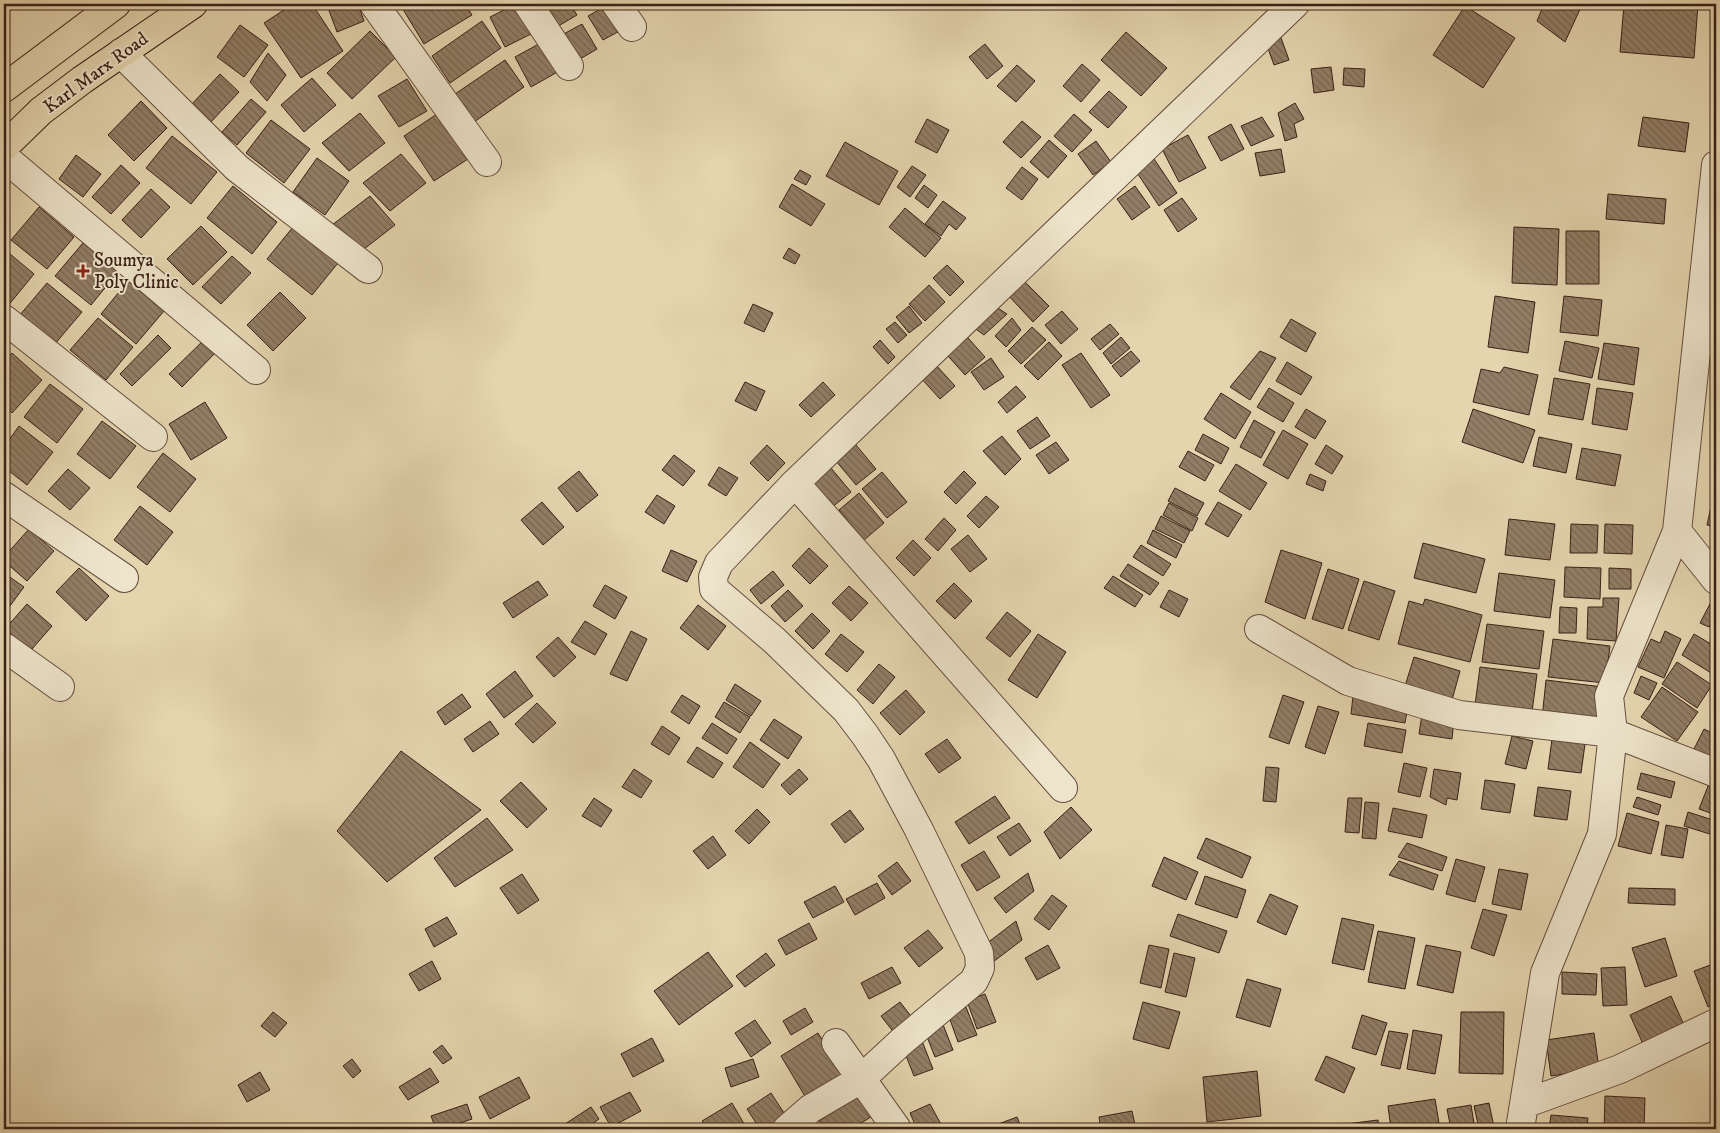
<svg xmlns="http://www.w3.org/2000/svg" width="1720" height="1133" font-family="'IM FELL DW Pica',serif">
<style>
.building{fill:url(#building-back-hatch);stroke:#3a2017}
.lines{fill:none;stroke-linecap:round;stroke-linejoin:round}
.minor-casing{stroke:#644d3d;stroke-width:30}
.major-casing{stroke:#3a2017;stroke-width:30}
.minor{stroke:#ede4cb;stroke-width:28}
.major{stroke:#e4d5af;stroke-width:28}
.poi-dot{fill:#8f2418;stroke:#ede4cb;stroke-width:2}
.labels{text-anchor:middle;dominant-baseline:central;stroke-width:4;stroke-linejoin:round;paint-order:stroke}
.street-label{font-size:19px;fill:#3a2017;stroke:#ede4cb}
.poi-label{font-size:19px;fill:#3a2017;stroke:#ede4cb;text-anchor:start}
</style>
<defs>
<pattern id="building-back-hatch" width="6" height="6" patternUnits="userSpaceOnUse" patternTransform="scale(1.25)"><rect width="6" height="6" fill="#927e66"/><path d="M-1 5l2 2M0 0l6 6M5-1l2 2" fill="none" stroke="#786753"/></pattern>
</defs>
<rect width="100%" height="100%" fill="#e4d5af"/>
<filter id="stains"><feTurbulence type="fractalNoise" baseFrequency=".004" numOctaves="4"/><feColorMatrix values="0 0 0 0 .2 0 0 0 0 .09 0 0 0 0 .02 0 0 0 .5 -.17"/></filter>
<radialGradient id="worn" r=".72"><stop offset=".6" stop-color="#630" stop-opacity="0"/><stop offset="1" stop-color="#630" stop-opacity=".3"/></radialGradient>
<!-- building -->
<path class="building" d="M293,4H312L343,51L301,78L264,23Z
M329,4H358L364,21L337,32L327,5Z
M405,4H465L472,15L424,44L401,6Z
M516,4L537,31L505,47L490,17Z
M541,4H570L577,15L555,28Z
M609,4L625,28L603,40L588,16Z
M1544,4H1573L1581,7L1565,42L1537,21Z
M1624,4H1698L1694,58L1620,52Z
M1465,6L1515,38L1483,88L1433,55Z
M482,21L501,48L450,83L432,56Z
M582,24L597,49L575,62L560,36Z
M240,25L268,45L244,77L217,57Z
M370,31L396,57L352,99L327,73Z
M1126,32L1167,68L1141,96L1101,60Z
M1280,35L1289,60L1274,65L1265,40Z
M546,40L561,70L531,87L515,57Z
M985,44L1003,66L987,79L969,57Z
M268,53L286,75L267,101L250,82Z
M505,60L524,87L474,122L455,94Z
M1082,64L1100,80L1081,102L1063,86Z
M1017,65L1035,81L1016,102L997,86Z
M1331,67L1334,90L1314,93L1311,69Z
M1344,68L1365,69L1364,87L1343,85Z
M220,74L239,92L210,123L191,105Z
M312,78L336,105L304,132L281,105Z
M407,79L427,111L399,127L378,96Z
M1109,91L1127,107L1108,128L1089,112Z
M251,99L266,112L237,145L222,132Z
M141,101L167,128L134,161L108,135Z
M1295,103L1304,119L1294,124L1297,137L1285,141L1278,113Z
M360,113L385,143L349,171L322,143Z
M437,114L468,159L434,181L404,136Z
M1074,114L1092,130L1072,152L1054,136Z
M1262,117L1274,136L1251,146L1241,126Z
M1643,117L1689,123L1685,152L1638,146Z
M927,119L949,130L937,153L915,142Z
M271,120L310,149L284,183L246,153Z
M1022,121L1041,137L1021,158L1003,142Z
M1231,124L1244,149L1221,161L1208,137Z
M1188,135L1206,168L1179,182L1162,149Z
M172,136L217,172L191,204L146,168Z
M1049,140L1067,156L1048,178L1030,162Z
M1096,141L1111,162L1093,175L1078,154Z
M845,142L898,171L879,205L826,176Z
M1281,149L1285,172L1260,176L1255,153Z
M1150,153L1177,193L1159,206L1132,165Z
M401,154L426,183L390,211L363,183Z
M76,155L101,174L83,197L59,179Z
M317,158L349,181L325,215L293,192Z
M121,165L140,183L111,214L92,197Z
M912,166L926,175L910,197L897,187Z
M1022,167L1038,179L1022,200L1006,188Z
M800,170L811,176L806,185L794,179Z
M792,184L825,204L811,226L779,207Z
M924,185L937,195L928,208L915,198Z
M233,186L277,222L252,254L207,218Z
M1135,186L1150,207L1132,220L1117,199Z
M151,189L170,207L141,238L122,220Z
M1608,194L1666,199L1664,224L1606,219Z
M370,196L395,225L359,253L332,225Z
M1182,198L1197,219L1178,232L1164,210Z
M943,201L966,218L956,230L949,224L941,236L925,224Z
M39,207L74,237L47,269L11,240Z
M905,208L941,238L925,257L889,227Z
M201,226L227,252L193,285L167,259Z
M293,227L338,263L312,295L267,259Z
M1514,227L1559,229L1557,285L1512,283Z
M1566,231H1599V284H1566Z
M83,243L118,272L91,305L55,276Z
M789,248L800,255L795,264L783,258Z
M4,249L34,274L7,307L4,305Z
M232,256L251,273L221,304L202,287Z
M947,265L964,282L950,296L933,278Z
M1022,279L1049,306L1033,322L1007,294Z
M128,281L164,311L136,344L101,314Z
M47,283L82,312L54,345L19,316Z
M929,285L945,302L925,321L909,304Z
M280,292L306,318L273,351L247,325Z
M1495,296L1535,302L1528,353L1488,347Z
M1564,296L1602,300L1598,336L1560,332Z
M753,304L773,313L764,332L744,323Z
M993,305L1007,314L984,335L973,327Z
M909,306L922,323L909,333L896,317Z
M1062,311L1078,329L1061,344L1045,325Z
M98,318L133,347L106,380L70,350Z
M1012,318L1021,330L1006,347L995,336Z
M1291,319L1316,333L1306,352L1280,337Z
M895,322L907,335L898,343L886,329Z
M1110,324L1119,334L1100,350L1091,339Z
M1032,327L1046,340L1021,364L1008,351Z
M960,329L985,357L965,375L940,347Z
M158,335L171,348L132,386L120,374Z
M208,336L220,348L182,387L169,374Z
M1121,337L1130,348L1111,364L1103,353Z
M880,340L895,357L888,364L873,347Z
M1565,341L1599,348L1592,378L1559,371Z
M1049,342L1062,356L1038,380L1024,366Z
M1604,343L1639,348L1634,385L1598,379Z
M1131,351L1140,361L1121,377L1112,366Z
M1260,351L1276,358L1250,400L1230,387Z
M12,353L42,380L12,413L4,405V362Z
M1081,353L1110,395L1091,408L1062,365Z
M991,358L1004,377L984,390L971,372Z
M1287,362L1312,377L1301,395L1276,381Z
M935,364L955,386L940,399L920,377Z
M1504,367L1538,375L1529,415L1473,402L1481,369L1500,373Z
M1554,378L1590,384L1583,420L1548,414Z
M745,382L765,391L756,411L735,401Z
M823,382L835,395L811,417L799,405Z
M50,384L83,409L57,443L24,417Z
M1016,386L1026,397L1007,413L998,402Z
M1269,388L1294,403L1283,422L1257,407Z
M1597,388L1633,393L1627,430L1592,424Z
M1221,393L1251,412L1235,439L1204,419Z
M205,402L227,438L191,460L169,424Z
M1306,409L1326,421L1315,439L1295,427Z
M1473,409L1535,430L1523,463L1462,442Z
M1037,417L1050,436L1030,449L1017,431Z
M1254,420L1275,432L1261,458L1240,447Z
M102,421L136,446L110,479L77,454Z
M19,426L53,452L27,485L4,467V447Z
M1283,430L1308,444L1288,479L1263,465Z
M1203,434L1229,448L1221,464L1195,450Z
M1002,436L1021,459L1005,475L983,451Z
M1539,437L1572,444L1566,473L1533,466Z
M851,439L876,469L856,485L831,455Z
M1056,442L1069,460L1049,474L1036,455Z
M767,445L785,463L768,481L750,463Z
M1326,445L1343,456L1332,474L1315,464Z
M1582,448L1621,455L1615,486L1576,479Z
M1188,451L1214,465L1205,481L1179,467Z
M163,453L196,479L170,512L137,487Z
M674,455L695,471L683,486L662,470Z
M826,462L851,492L831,508L806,478Z
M1236,464L1267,483L1250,510L1219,491Z
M719,467L738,478L726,496L708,485Z
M68,469L90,488L70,510L48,491Z
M579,471L598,495L577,512L558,488Z
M964,471L976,483L956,504L944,492Z
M882,472L907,502L887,518L862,489Z
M1310,474L1326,481L1323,491L1306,484Z
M1175,488L1204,503L1197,516L1168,501Z
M859,493L884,523L864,540L839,510Z
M657,495L675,506L664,524L645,512Z
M986,496L999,507L979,528L967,516Z
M1713,497L1716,498V527L1707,525Z
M542,502L564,527L543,545L521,520Z
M1218,502L1242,515L1228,537L1205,524Z
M1169,503L1198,518L1192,531L1163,515Z
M140,506L173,532L147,565L114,540Z
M1161,516L1190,531L1184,543L1155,529Z
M944,518L956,530L938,551L925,539Z
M1509,519L1555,524L1550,560L1505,555Z
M1571,524L1598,525L1597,553H1570Z
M1605,524L1633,525L1632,554L1604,553Z
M29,529L54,551L27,581L4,561V557Z
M1153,530L1182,545L1176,558L1147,543Z
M968,535L987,559L970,572L951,549Z
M913,540L931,558L914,576L896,558Z
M1423,543L1485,559L1476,593L1414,578Z
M1141,545L1171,564L1163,576L1133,557Z
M809,548L828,566L810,584L792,566Z
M671,550L697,561L687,582L662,571Z
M1281,550L1322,563L1305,619L1265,602Z
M1128,564L1159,583L1150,595L1120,576Z
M1565,567L1601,568L1600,599L1564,597Z
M79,568L109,596L86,621L56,592Z
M1609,568L1631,569V589H1609Z
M1328,569L1359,579L1343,629L1312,619Z
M773,571L784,585L761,604L750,590Z
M4,573L24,587L4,614Z
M1499,573L1555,580L1550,618L1494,611Z
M1113,576L1143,595L1135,607L1104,588Z
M538,581L548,595L513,618L503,603Z
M1364,581L1395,591L1379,640L1348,630Z
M954,583L972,601L955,619L936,601Z
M605,585L627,597L615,619L593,606Z
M849,586L868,603L851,621L832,603Z
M788,590L803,606L785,622L771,606Z
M1169,590L1188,599L1179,617L1160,607Z
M1603,598H1619L1616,641L1587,639L1588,607H1603Z
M1425,599L1482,615L1470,662L1398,644L1409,601L1423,605Z
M1711,602L1716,605V613L1709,627L1700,623Z
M27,604L52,626L25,657L4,639V630Z
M698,605L726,626L708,650L680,628Z
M1560,607L1577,608L1576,633H1559Z
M1007,612L1031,631L1010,657L986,638Z
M812,613L830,631L813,649L795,631Z
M585,621L607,634L595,655L571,642Z
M1487,624L1544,631L1539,669L1482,662Z
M631,631L647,639L627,681L610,674Z
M1665,631L1681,639L1664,678L1638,667L1651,639L1660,643Z
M841,634L864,652L847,672L825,654Z
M1038,634L1066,652L1037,698L1008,680Z
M1694,634L1716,647V676L1682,655Z
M558,637L576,657L554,677L536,657Z
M1553,639L1610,646L1605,683L1548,677Z
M1414,657L1460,671L1452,700L1405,686Z
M1677,662L1712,685L1697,708L1662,684Z
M879,664L895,677L873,704L857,690Z
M1480,667L1537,674L1532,712L1475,705Z
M515,671L533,696L504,718L486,694Z
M1641,676L1657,683L1649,700L1634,693Z
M1546,680L1603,687L1599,725L1542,718Z
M735,684L761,701L751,716L726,700Z
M1662,687L1698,712L1677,741L1641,717Z
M906,690L925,712L900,735L880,713Z
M462,694L471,707L445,725L437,712Z
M682,695L700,706L689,724L671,712Z
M1283,695L1304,702L1289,744L1269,737Z
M1353,696L1408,705L1405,723L1351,714Z
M724,702L750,717L740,733L715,717Z
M537,703L556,723L533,743L515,724Z
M1318,706L1339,712L1325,754L1305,747Z
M1422,714L1454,720L1452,739L1419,734Z
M774,719L802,737L788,759L760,740Z
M490,721L499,734L473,752L464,739Z
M712,723L737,739L727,754L702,738Z
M1368,723L1406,730L1402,753L1364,746Z
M662,726L680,738L669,755L651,744Z
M1704,729L1716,735V766L1692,753Z
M1512,736L1533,741L1526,769L1505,764Z
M947,739L961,758L939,773L925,754Z
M1552,739L1585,744L1581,773L1548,769Z
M750,742L780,764L763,788L733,767Z
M697,747L723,763L713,778L687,762Z
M401,751L481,810L387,882L337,831Z
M1404,763L1427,768L1420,797L1398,792Z
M1266,767L1279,768L1276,802L1263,801Z
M634,769L652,781L641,798L622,787Z
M799,769L808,779L790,795L781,785Z
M1434,769L1461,773L1457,800L1447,798L1446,805L1430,797Z
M1641,773L1675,782L1671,798L1637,789Z
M1712,776L1716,778V815L1699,809Z
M1485,780L1515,784L1510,813L1481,809Z
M521,782L547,809L527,828L500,801Z
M1538,787L1571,791L1567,820L1534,816Z
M995,796L1010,818L969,844L955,822Z
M1637,797L1661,805L1658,815L1633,807Z
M594,798L612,810L601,827L582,816Z
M1348,798H1362L1359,833L1345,832Z
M1365,802L1379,803L1376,839L1362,838Z
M1071,807L1092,830L1060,859L1044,832Z
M1393,808L1427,815L1422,838L1388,831Z
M757,809L770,822L749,844L735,831Z
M850,810L864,829L845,843L831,824Z
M1688,812L1716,821L1713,835L1684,826Z
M1627,813L1659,822L1651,854L1618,846Z
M487,818L513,850L455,887L434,858Z
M1019,823L1031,841L1010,856L997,837Z
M1666,825L1688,829L1683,858L1661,855Z
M713,836L726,855L708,869L693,851Z
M1206,838L1251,857L1242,878L1197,858Z
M1407,843L1447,857L1442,871L1398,857Z
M984,851L1000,877L977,891L961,865Z
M1164,857L1198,872L1186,900L1152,886Z
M1456,859L1485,867L1475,902L1446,894Z
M1399,861L1438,875L1433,890L1389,875Z
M897,862L911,881L892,895L878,876Z
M1499,869L1528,874L1521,910L1492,904Z
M1028,873L1034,891L1006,913L994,898Z
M522,874L539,900L518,914L500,888Z
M1205,876L1246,890L1237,918L1195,904Z
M877,883L885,898L855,915L846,899Z
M835,886L844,902L813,918L804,902Z
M1629,888L1675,889V905L1628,903Z
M1270,894L1298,906L1286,935L1257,922Z
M1052,895L1067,906L1049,930L1034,919Z
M1483,909L1507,915L1494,956L1471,948Z
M1178,914L1227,931L1219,953L1170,936Z
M447,917L457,934L434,947L425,929Z
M1342,918L1374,925L1364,970L1332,963Z
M1016,921L1022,940L993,962L982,947Z
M809,923L817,939L786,955L778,940Z
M928,930L943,948L919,967L904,948Z
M1378,931L1415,938L1405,989L1368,982Z
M1665,938L1677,976L1645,987L1632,948Z
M1048,945L1060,968L1037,980L1025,958Z
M1149,945L1169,949L1161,988L1140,983Z
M1426,945L1461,952L1453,993L1417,985Z
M708,952L733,986L679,1025L654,991Z
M766,953L775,965L745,987L736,976Z
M1174,953L1195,958L1186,997L1165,992Z
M432,961L441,979L419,991L409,974Z
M1716,963V1004L1708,1007L1694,971Z
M892,967L901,983L869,999L861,983Z
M1625,967L1627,1005L1603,1006L1601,968Z
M1562,972L1597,974L1596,995L1562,994Z
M1247,979L1281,989L1270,1027L1236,1017Z
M985,994L996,1022L977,1029L967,1001Z
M1671,996L1684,1025L1643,1044L1630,1015Z
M900,1002L914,1020L895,1034L881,1016Z
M1143,1002L1180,1012L1169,1049L1133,1039Z
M966,1007L977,1035L958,1042L948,1014Z
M805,1008L813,1022L791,1035L783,1021Z
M273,1012L287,1023L275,1037L261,1026Z
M1461,1012H1504L1503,1074L1459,1073Z
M1362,1015L1387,1023L1376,1055L1352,1048Z
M755,1020L771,1043L751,1057L735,1033Z
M942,1022L953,1050L935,1057L924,1029Z
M1413,1030L1442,1035L1435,1074L1407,1069Z
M1389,1031L1408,1034L1400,1069L1381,1065Z
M818,1033L844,1075L806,1098L781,1056Z
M1594,1033L1599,1069L1551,1076L1546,1040Z
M652,1038L664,1061L633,1077L621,1054Z
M922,1041L933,1069L914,1076L903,1048Z
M442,1045L452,1058L443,1064L433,1052Z
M1326,1056L1355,1068L1344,1093L1315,1080Z
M352,1059L361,1071L353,1078L343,1066Z
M753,1059L759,1077L731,1087L725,1068Z
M430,1068L439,1082L408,1100L399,1087Z
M1257,1071L1261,1116L1207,1122L1203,1077Z
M260,1072L270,1090L247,1102L238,1085Z
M519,1077L530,1098L490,1119L479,1097Z
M630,1092L641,1111L611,1127L600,1107Z
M771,1093L786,1116L765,1129H760L747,1109Z
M859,1096L871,1117L851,1129H825L819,1121Z
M1605,1096L1645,1098L1644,1129H1604Z
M1435,1099L1440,1129H1391L1388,1106Z
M732,1103L747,1129H708L702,1121Z
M1489,1103L1494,1127L1479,1129L1474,1106Z
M467,1104L472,1119L442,1129H436L431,1116Z
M930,1104L943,1128L917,1129L910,1113Z
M1471,1105L1475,1129H1451L1447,1109Z
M591,1107L599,1119L585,1129H568L565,1124Z
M1132,1111L1136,1129H1101L1099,1117Z
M1551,1115L1588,1118L1587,1129H1549Z
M1017,1117L1022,1129H985Z
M1378,1120L1379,1129H1322V1127Z"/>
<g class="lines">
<defs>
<path id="minor" d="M374,4L487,162
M528,4L569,66
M616,4L632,27
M121,53L237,168L368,269
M4,157L256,370
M1716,165L1677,531L1716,580
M4,319L153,437
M795,483L1063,788
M4,496L124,578
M1259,629L1348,681L1459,715L1613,733L1716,773
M4,647L60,687
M836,1043L897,1129
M1524,1104L1620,1069L1716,1023
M787,1129L810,1109L861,1079L901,1042L974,981L980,968L979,953L918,828L881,759L865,735L846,710L775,641L714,589L713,577L719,563L795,483L1295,4
M1520,1129L1545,973L1602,834L1613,733L1609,696L1677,531"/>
<path id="major" d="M4,88L116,4
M4,147L41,111L82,80L193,4"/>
</defs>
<!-- minor casing -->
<use href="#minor" class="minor-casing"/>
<!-- major casing -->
<use href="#major" class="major-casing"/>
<!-- minor -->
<use href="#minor" class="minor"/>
<!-- major -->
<use href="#major" class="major"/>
</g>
<!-- markers -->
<path class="poi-dot" d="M80.5 263.5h5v5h5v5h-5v5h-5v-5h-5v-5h5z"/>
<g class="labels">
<!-- street labels -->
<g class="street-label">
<text transform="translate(96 73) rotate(-36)">Karl Marx Road</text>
</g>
<!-- poi labels -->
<g class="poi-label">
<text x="94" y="260">Soumya<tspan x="94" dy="22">Poly Clinic</tspan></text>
</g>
</g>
<!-- margin -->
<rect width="1720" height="1133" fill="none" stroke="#e4d5af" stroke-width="20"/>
<rect x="5" y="5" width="1710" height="1123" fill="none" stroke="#3a2017" stroke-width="2.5"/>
<rect x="10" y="10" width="1700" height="1113" fill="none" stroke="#3a2017"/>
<rect width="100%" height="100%" filter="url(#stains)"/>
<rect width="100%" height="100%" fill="url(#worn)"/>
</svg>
